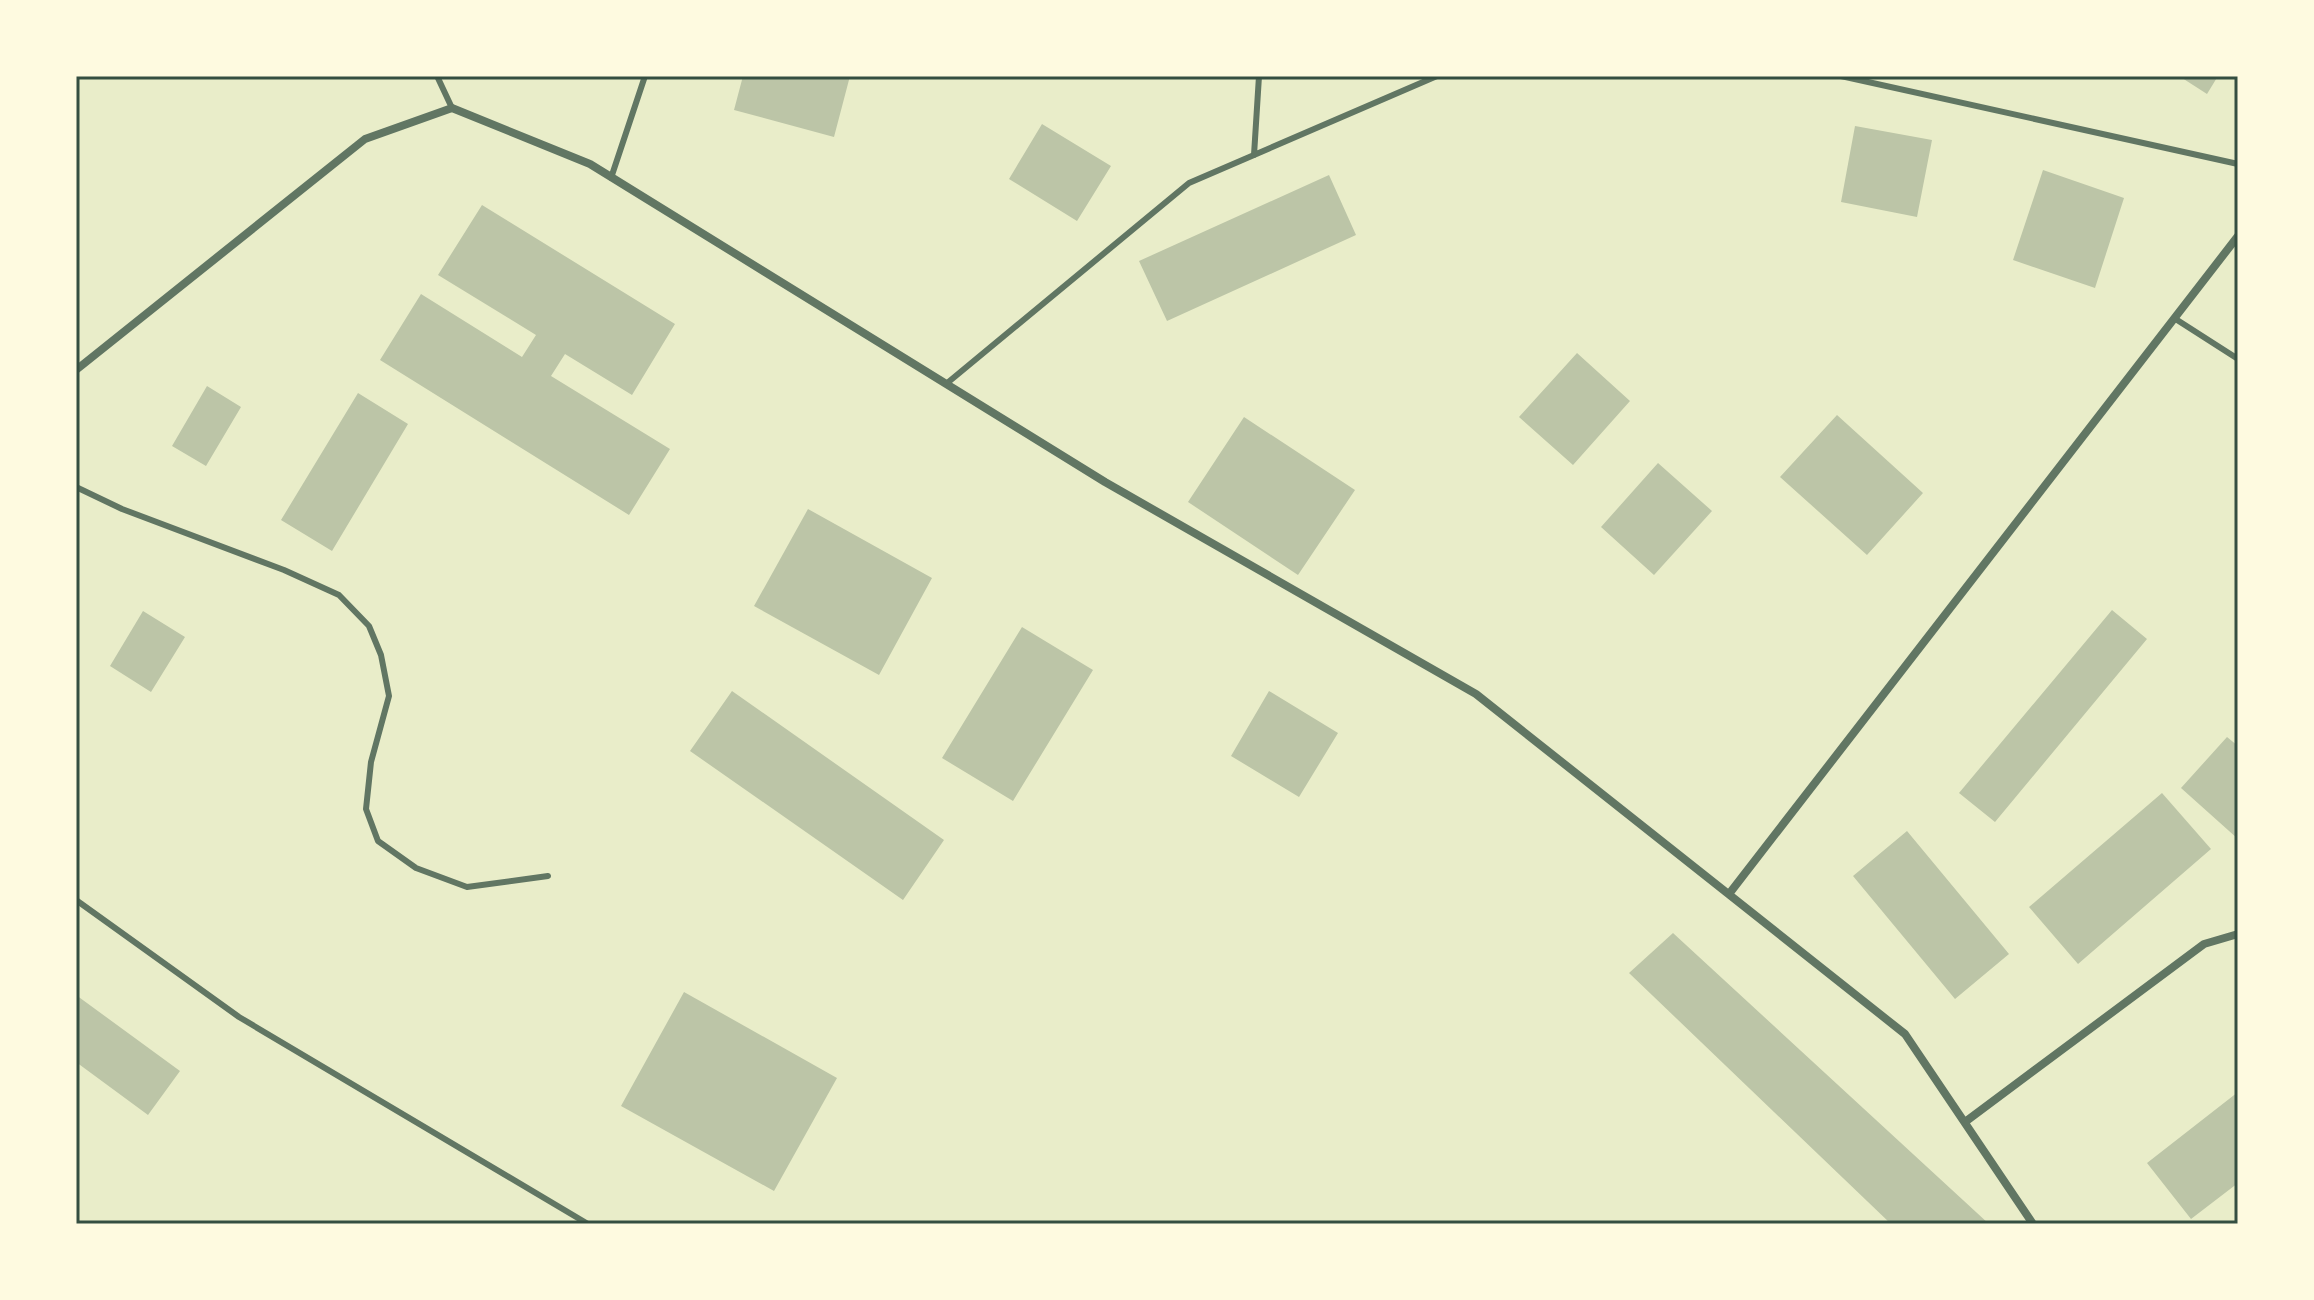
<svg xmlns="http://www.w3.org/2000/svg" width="2314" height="1300" font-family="Georgia,serif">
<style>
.building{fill:#bcc5a7}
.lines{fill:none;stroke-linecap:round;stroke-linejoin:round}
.service{stroke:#617663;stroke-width:6}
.minor{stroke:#617663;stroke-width:8}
.neatline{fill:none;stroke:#344e41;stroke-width:3}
</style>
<rect width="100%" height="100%" fill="#e9edc9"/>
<!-- building -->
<path class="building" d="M743,76H850L834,137L734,110Z
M2179,76H2218L2207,94Z
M1042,124L1111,166L1077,221L1009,179Z
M1855,126L1932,140L1917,217L1841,202Z
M2043,170L2124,198L2095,288L2013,260Z
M1329,175L1356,235L1167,321L1139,261Z
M482,205L675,324L632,395L565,354L551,376L670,449L629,515L380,360L421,294L522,357L536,335L438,275Z
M1577,353L1630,401L1573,465L1519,417Z
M207,386L241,407L206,466L172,446Z
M358,393L408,424L332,551L281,520Z
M1837,415L1923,493L1867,555L1780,477Z
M1244,417L1355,490L1298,575L1188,502Z
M1658,463L1712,511L1654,575L1601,527Z
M808,509L932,578L879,675L754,606Z
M2112,610L2147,639L1995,822L1959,793Z
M143,611L185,637L151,692L110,666Z
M1022,627L1093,670L1013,801L942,758Z
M732,691L944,840L903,900L690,751Z
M1269,691L1338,733L1299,797L1231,756Z
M2227,737L2238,746V839L2181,788Z
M2162,793L2211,849L2078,964L2029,907Z
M1907,831L2009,954L1955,999L1853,876Z
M1673,933L1989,1224H1891L1629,973Z
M684,992L837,1078L774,1191L621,1106Z
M76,995L180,1071L148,1115L76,1062Z
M2238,1092V1183L2191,1219L2147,1163Z"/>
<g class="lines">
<!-- service -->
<path class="service" d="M437,76L452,108
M1841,76L2238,164
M1254,155L1259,76
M611,178L645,76
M2174,318L2238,359
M946,384L1189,183L1437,76
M76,487L122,509L284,570L339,595L369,626L381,655L389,696L371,762L366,809L378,841L416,868L467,887L548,876
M76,900L239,1017L588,1224"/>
<!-- minor -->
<path class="minor" d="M76,370L365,139L452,108L590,164L1105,482L1476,694L1905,1034L2033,1224
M1729,894L2238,236
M1965,1122L2204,944L2238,934"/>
</g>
<!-- border -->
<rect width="2314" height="1300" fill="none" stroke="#fefae0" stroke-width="156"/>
<rect x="78" y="78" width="2158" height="1144" class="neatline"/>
</svg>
